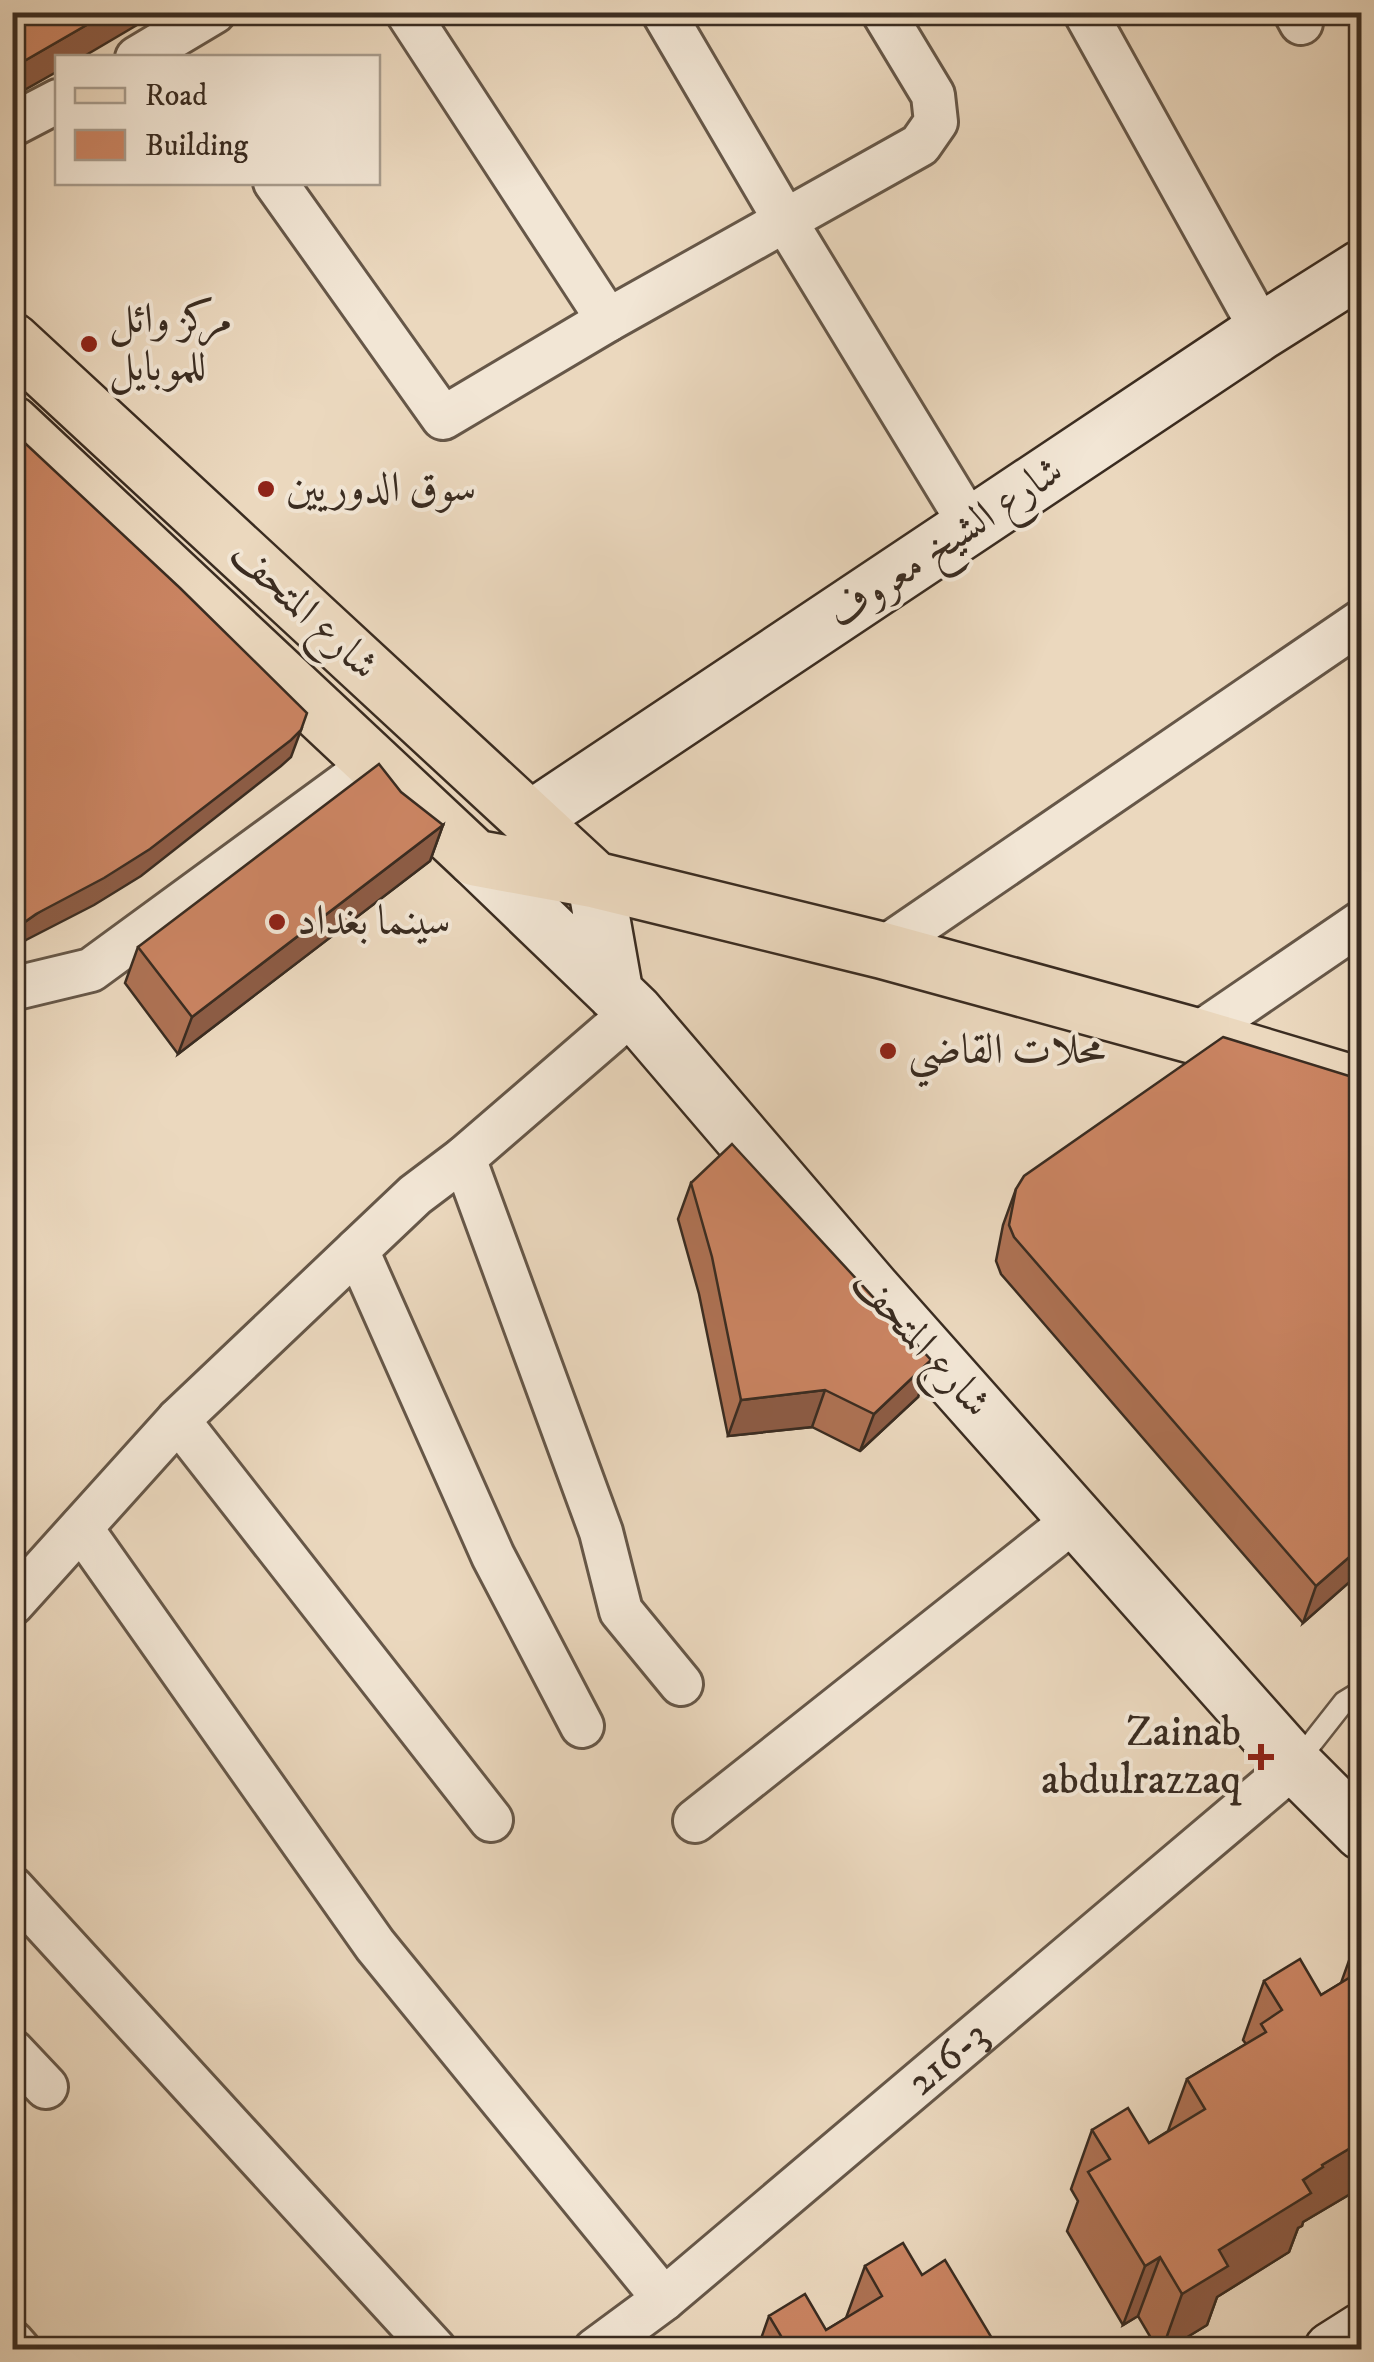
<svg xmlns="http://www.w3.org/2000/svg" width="1374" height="2362" font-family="'IM FELL DW Pica',Amiri,serif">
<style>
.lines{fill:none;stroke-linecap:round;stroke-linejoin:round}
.lane-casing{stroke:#665748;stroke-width:25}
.street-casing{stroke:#665748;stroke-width:48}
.secondary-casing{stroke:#3a2c21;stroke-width:60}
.primary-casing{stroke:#3a2c21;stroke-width:60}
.lane{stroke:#f2e6d5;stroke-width:20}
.street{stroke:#f2e6d5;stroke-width:42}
.secondary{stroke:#f2e6d5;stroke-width:55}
.primary{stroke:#ebd8be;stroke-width:55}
.wall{fill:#ae7254;stroke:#3a2c21;stroke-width:2.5}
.shaded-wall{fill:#8d5c45;stroke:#3a2c21;stroke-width:2.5}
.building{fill:#ca8462;stroke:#3a2c21;stroke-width:2.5}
.poi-dot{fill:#8f2418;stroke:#f2e6d5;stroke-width:4}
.labels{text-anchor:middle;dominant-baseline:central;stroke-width:8;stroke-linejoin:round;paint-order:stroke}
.poi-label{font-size:42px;fill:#3a2c21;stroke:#f2e6d5;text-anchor:start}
.street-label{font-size:42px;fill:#3a2c21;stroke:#f2e6d5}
</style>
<rect width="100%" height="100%" fill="#ebd8be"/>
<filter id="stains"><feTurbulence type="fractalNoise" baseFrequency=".002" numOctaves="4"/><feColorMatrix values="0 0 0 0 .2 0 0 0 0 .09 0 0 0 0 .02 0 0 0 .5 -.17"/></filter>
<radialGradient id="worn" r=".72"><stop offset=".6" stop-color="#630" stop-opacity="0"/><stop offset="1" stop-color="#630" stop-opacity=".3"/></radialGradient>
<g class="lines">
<defs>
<path id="lane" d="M1296,1763L1344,1702L1362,1691"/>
<g id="street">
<path d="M407,12L608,320"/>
<path d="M663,12L786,222L971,526"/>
<path d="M1085,12L1262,331"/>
<path d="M1295,12L1301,23"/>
<path d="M137,58L214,12"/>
<path d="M12,125L58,101"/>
<path d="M275,182L443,418L608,320L920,145L936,122L933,95L883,12"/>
<path d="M881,950L1362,621"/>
<path d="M12,989L91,970L374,763"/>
<path d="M1195,1036L1362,922"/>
<path d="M464,1158L601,1532L621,1611L681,1684"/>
<path d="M357,1250L493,1556L582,1726"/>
<path d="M178,1420L491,1820"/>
<path d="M81,1528L375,1945L664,2299"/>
<path d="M12,1604L178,1420L357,1250L415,1195L464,1158L634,1011"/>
<path d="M695,1821L1077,1518"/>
<path d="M12,1888L435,2350"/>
<path d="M12,2051L46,2087"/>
<path d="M12,2342L19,2350"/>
<path id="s1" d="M595,2350L664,2299L1295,1765"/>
</g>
<path id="secondary" d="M531,819L1262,331L1362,268
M475,858L634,1011L872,1289L1295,1765L1362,1832
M595,880L615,993
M1332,2350L1362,2331"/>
<path id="primary" d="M12,341L595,880
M12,424L475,858L595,880L881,950L1195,1036L1362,1086"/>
</defs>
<!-- lane casing -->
<use href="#lane" class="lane-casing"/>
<!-- street casing -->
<use href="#street" class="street-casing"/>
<!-- secondary casing -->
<use href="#secondary" class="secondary-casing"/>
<!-- primary casing -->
<use href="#primary" class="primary-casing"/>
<!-- lane -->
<use href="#lane" class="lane"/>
<!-- street -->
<use href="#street" class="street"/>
<!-- secondary -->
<use href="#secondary" class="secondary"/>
<!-- primary -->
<use href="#primary" class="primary"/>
</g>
<!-- wall -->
<path class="wall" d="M443,825L430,861L178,1054L125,983L138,947Z
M1362,1080V1571L1303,1623L1001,1274L996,1261L1003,1225L1016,1189Z
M691,1183L918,1397L860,1451L812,1427L728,1436L699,1294L678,1219Z
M1362,1929V2187L1303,2222L1302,2226L1298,2228L1289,2252L1217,2297L1207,2325L1166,2350H1158L1138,2316L1123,2325L1067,2231L1078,2201L1071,2189L1092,2130L1149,2143L1168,2131L1187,2079L1246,2044L1243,2040L1264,1981L1321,1995L1341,1983L1360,1930Z
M865,2266L922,2275L999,2350H757L769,2316L826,2330L846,2318Z"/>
<!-- shaded-wall -->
<path class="shaded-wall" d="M109,12H159L81,58H58V71L12,97V68Z
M301,730L291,757L281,766L141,876L94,905L26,940L12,950V931Z
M443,825L430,861L178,1054L192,1017Z
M931,1360L918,1397L860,1451L874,1414Z
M825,1390L812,1427L728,1436L741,1400Z
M1362,1546V1571L1303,1623L1316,1586Z
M1362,2141V2187L1303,2222L1302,2226L1298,2228L1289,2252L1217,2297L1207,2325L1166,2350H1162L1182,2294L1219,2250L1322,2165Z
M1160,2257L1138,2316L1123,2325L1145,2266Z"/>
<!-- building -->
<path class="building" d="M12,12H109L12,68Z
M12,431L180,588L307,713L301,730L291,740L150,849L104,878L36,914L12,931Z
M379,764L401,792L443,825L192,1017L138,947Z
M1223,1037L1362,1080V1546L1316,1586L1014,1237L1009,1225L1016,1189L1024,1176Z
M732,1144L931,1360L874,1414L825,1390L741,1400L712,1257L691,1183Z
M1300,1959L1321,1995L1362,1970V2141L1322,2165L1323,2167L1303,2180L1311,2193L1219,2250L1228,2266L1182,2294L1160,2257L1145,2266L1088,2172L1110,2159L1092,2130L1128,2108L1149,2143L1205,2109L1187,2079L1266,2032L1261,2024L1282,2010L1264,1981Z
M903,2243L922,2275L945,2260L999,2350H781L787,2346L769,2316L805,2294L826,2330L882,2296L865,2266Z"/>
<!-- markers -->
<g class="poi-dot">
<circle cx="89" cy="344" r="10"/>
<circle cx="266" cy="489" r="10"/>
<circle cx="277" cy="922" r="10"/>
<circle cx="888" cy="1051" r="10"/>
<path d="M1256 1742h10v10h10v10h-10v10h-10v-10h-10v-10h10z"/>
</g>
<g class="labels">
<!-- poi labels -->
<g class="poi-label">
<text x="109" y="320">مركز وائل<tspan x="109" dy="48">للموبايل</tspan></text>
<text x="286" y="489">سوق الدوريين</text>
<text x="297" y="922">سينما بغداد</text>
<text x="908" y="1051">محلات القاضي</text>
<text x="1241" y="1733" text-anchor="end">Zainab<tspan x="1241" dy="48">abdulrazzaq</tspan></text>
</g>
<!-- street labels -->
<g class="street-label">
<text transform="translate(946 543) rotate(-34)">شارع الشيخ معروف</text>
<text transform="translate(304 610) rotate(43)">شارع المتحف</text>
<text transform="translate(921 1343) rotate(48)">شارع المتحف</text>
<text stroke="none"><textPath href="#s1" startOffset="458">216-3</textPath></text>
</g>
</g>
<!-- margin -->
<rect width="1374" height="2362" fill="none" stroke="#ebd8be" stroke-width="50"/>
<rect x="15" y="15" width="1344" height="2332" fill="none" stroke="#3a2c21" stroke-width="5"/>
<rect x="25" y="25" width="1324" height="2312" fill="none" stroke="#3a2c21" stroke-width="2.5"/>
<!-- legend -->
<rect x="55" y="55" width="325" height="130" fill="#f2e6d5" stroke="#a89c8d" stroke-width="2.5"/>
<rect x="75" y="88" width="50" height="15" fill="#ebd8be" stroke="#a89c8d" stroke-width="2.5"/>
<text x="145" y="105" font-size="30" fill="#3a2c21">Road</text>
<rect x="75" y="130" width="50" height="30" fill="#ca8462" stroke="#a89c8d" stroke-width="2.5"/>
<text x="145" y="155" font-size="30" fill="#3a2c21">Building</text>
<rect width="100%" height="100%" filter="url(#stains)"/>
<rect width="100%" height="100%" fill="url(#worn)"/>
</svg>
